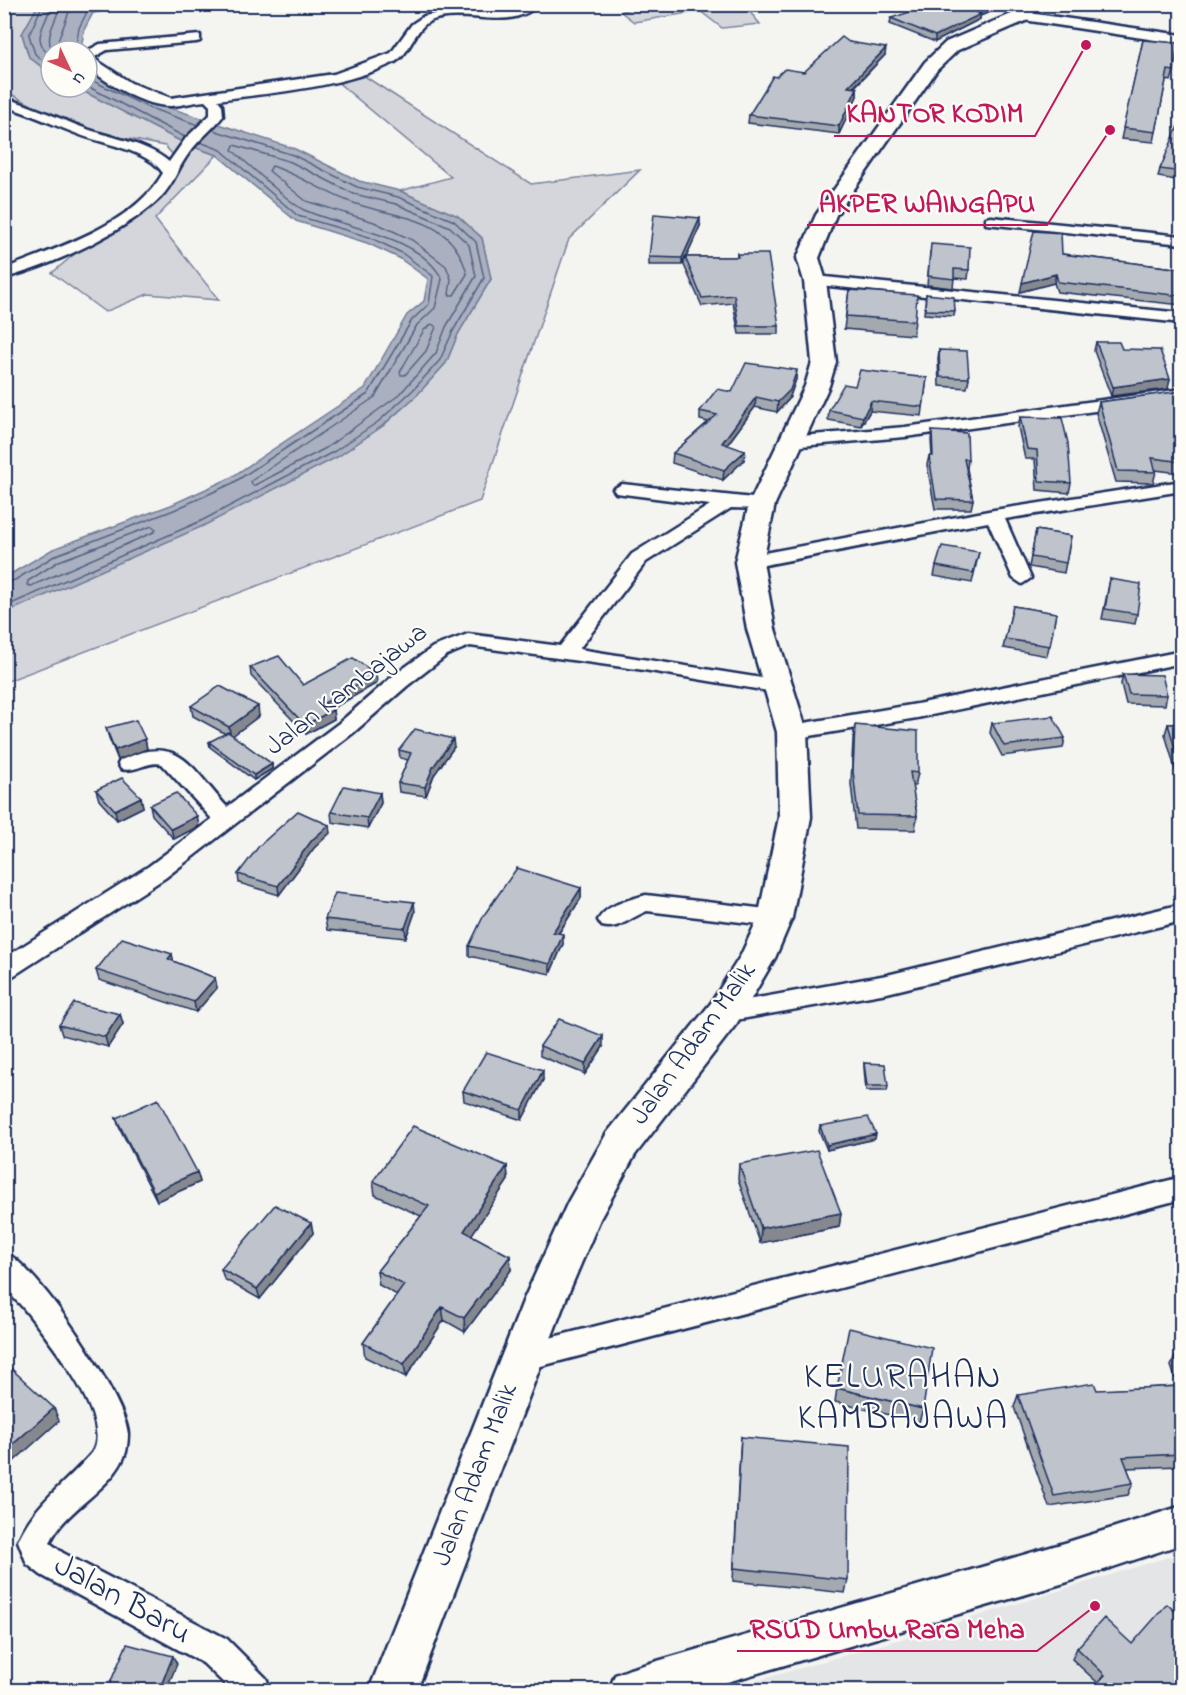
<svg xmlns="http://www.w3.org/2000/svg" width="1186" height="1695" font-family="'Indie Flower',sans-serif">
<style>
.built{fill:#e4e5e6}
.green{fill:#d4d6db;stroke:#78829c;stroke-width:1.5}
.water{fill:#aab0bf;stroke:#717c98;stroke-width:1.5}
.lines{fill:none;stroke-linecap:round;stroke-linejoin:round}
.shore{stroke:#546385;stroke-width:1.5}
.minor-casing{stroke:#1b2f5e;stroke-width:5}
.tertiary-casing{stroke:#1b2f5e;stroke-width:5}
.trunk-casing{stroke:#1b2f5e;stroke-width:5}
.minor{fill:#fdfcf7;fill-rule:evenodd}
.tertiary{fill:#fdfcf7;fill-rule:evenodd}
.trunk{fill:#fdfcf7;fill-rule:evenodd}
.wall{fill:#a4a8af;stroke:#1b2f5e;stroke-width:1.5}
.shaded-wall{fill:#86888f;stroke:#1b2f5e;stroke-width:1.5}
.building{fill:#bfc3cc;stroke:#1b2f5e;stroke-width:1.5}
.labels{text-anchor:middle;dominant-baseline:central;stroke-width:4.5;stroke-linejoin:round;paint-order:stroke}
.street-label{font-size:27px;fill:#1b2f5e;stroke:#fdfcf7}
.near-street-label{font-size:33px;fill:#1b2f5e;stroke:#fdfcf7}
.near-quarter-label{font-size:36px;letter-spacing:1.5px;fill:#1b2f5e;stroke:#fdfcf7}
.leader{fill:none;stroke:#c2185b;stroke-width:2}
.callout-dot{fill:#c2185b;stroke:#fdfcf7;stroke-width:2}
.callout-label{font-size:28px;text-anchor:middle;font-weight:bold;fill:#c2185b;stroke:#fdfcf7;stroke-width:4.5;stroke-linejoin:round;paint-order:stroke}
</style>
<rect width="100%" height="100%" fill="#f4f4f1"/>
<filter id="ink" filterUnits="userSpaceOnUse"><feTurbulence type="fractalNoise" baseFrequency=".0167" numOctaves="2"/><feDisplacementMap in="SourceGraphic" scale="12" xChannelSelector="R" yChannelSelector="G"/><feConvolveMatrix kernelMatrix="1 2 1 2 8 2 1 2 1" color-interpolation-filters="sRGB"/></filter>
<g filter="url(#ink)">
<!-- built -->
<path class="built" d="M1181,1553V1690H725L939,1628Z"/>
<!-- green -->
<path class="green" d="M4,5H38L22,34L29,57L51,74V87H75L188,145L217,155L155,219L219,300L148,294L105,312L52,273L78,251L153,203L182,165L165,146L77,129L5,91Z
M639,5H744L760,24L722,28L700,11L634,22L621,12Z
M352,68L531,184L640,170L569,239L480,501L5,682L4,613L338,456L383,426L417,395L446,363L458,334L491,279L482,238L457,216L400,191L451,177L329,75Z"/>
<!-- water -->
<path class="water" d="M38,5V4L135,5L93,13L84,30L81,51H51V74L29,57L22,34Z
M87,71L149,101L295,149L359,181L400,191L458,216L482,238L491,279L458,334L446,363L417,395L382,426L339,456L203,526L5,613L4,578L53,549L171,505L230,478L365,388L407,315L424,301L428,279L399,258L367,243L296,221L217,155L188,145L75,87H87Z"/>
<g class="lines">
<!-- shore -->
<path class="shore" d="M43,4L29,35L35,54L51,67
M51,4C46,29 29,35 51,58
M60,4C58,19 47,30 50,45L55,49L72,4
M75,51L79,28L88,10L106,4
M87,78L147,107L198,125
M87,86L185,137
M234,145L291,162L354,194L396,204L450,227L469,245L476,276L446,327L436,353L399,395L326,448L253,486L251,481L375,397L417,325L435,308L442,279C420,235 344,228 304,210C287,202 249,164 232,150Z
M272,166C299,175 322,191 348,201C396,220 452,213 467,274L454,295H449L451,279L446,266L412,240L374,222L306,201L269,171Z
M432,324L436,327L426,351L405,375H401L400,372L424,330Z
M152,526L156,529L154,532L31,586L27,585L28,581L59,561Z
M4,583L15,580L56,555L174,510L233,483L368,394L412,320L429,304L433,276L402,253L369,237L298,216L221,150L200,142
M4,607L201,521L335,451L379,421L413,390L440,360L453,331L484,278L476,242L454,221L398,197L357,187L293,155L213,130"/>
<defs>
<path id="minor" d="M525,4H539C510,33 467,8 433,20C413,27 412,54 393,63C340,88 275,92 218,100L222,105L223,116C213,129 199,139 189,153C177,169 174,184 160,198C126,231 50,267 4,278V269C56,248 134,225 163,173C147,149 101,144 75,133C51,124 29,113 4,106V98C34,106 59,119 87,129C113,138 149,144 169,162L186,138L210,115V106L205,101C194,102 183,105 172,106C144,107 107,84 87,66V51L100,44L200,35V41L196,42L107,50L93,58L131,83L171,98L334,74L391,53L412,24L424,16L454,10L509,11Z
M991,217L1182,236V244L986,224V218Z
M815,276L1182,313V323L810,284L807,281L810,278Z
M1182,389V399L905,437L789,447L780,442L789,437L905,427Z
M1182,481V491L1005,519L1031,578L1022,584L1013,578L988,522L749,568L740,562L749,556L994,510Z
M622,484L762,499L771,504L762,509L731,508L646,562L579,649L780,681L787,682L790,687L787,692L780,693L644,670L470,646L447,655L407,686L353,733L165,878L13,976L4,979V958L149,866L212,819L162,764C148,760 136,773 121,769L118,764L121,759C181,734 190,767 227,807L339,723L393,676L433,647L468,634L560,646L632,554L710,505L616,493L613,489Z
M1182,651V663L917,718L792,739L785,737L782,732L785,727L792,725L917,704Z
M646,895L775,910L783,912L787,918L783,924L775,926L647,911C631,917 618,931 602,926L598,920C607,904 629,900 646,895Z
M1182,904V921L887,993L724,1022L715,1020L712,1013L715,1006L724,1004L887,975Z
M1182,1177V1199L522,1371L512,1367L507,1358L512,1349L522,1345Z
M4,1252C36,1264 126,1399 128,1434C128,1440 127,1447 126,1452C113,1491 65,1507 50,1543L63,1553L227,1639L266,1678L271,1690H231L203,1663L41,1575L27,1564L18,1541C34,1504 66,1483 92,1453C115,1419 46,1337 25,1310C19,1302 7,1293 4,1284C2,1276 4,1261 4,1252Z"/>
<path id="tertiary" d="M1022,12L1182,35V44L1017,19L1015,16Z
M1182,1506V1544L1068,1582L700,1690H609L615,1675L630,1669L1068,1542Z"/>
<path id="trunk" d="M1023,4H1041L1028,20L958,50L937,70L836,215L819,258L826,281L836,362L829,386L775,504L763,562L775,629L807,732L811,817L792,918L775,958L737,1023L635,1155L600,1219L566,1299L417,1690H369L524,1299L568,1202L607,1133L711,1003L741,955L758,918L779,817L777,732L747,629L735,562L749,504L805,386L812,362L804,281L797,258L816,215L925,62L946,42L1016,12Z"/>
</defs>
<!-- minor casing -->
<use href="#minor" class="minor-casing"/>
<!-- tertiary casing -->
<use href="#tertiary" class="tertiary-casing"/>
<!-- trunk casing -->
<use href="#trunk" class="trunk-casing"/>
<!-- minor -->
<use href="#minor" class="minor"/>
<!-- tertiary -->
<use href="#tertiary" class="tertiary"/>
<!-- trunk -->
<use href="#trunk" class="trunk"/>
</g>
<!-- wall -->
<path class="wall" d="M990,12L980,16V19L935,42L890,24L891,18Z
M1143,40L1174,71L1171,81L1166,80L1154,142L1121,139Z
M849,42L885,55L854,88H857V96L839,134L748,123L749,115L776,77L804,72Z
M1182,125V181L1158,177L1160,169Z
M700,226L686,257H737V254L779,326V334H739L733,303L702,306L684,265V260L682,265H649V257Z
M930,252L969,270L968,279L954,278L953,288L927,285Z
M1062,254L1182,269V305L1057,292L1054,283L1020,292Z
M849,290L915,321L913,335L844,329Z
M926,294L955,311L954,316L924,314Z
M1096,342L1122,349L1168,389L1111,396L1094,351Z
M939,350L969,378L967,388L939,386L938,359Z
M927,378L922,416L870,411L861,426L828,420L829,410L855,386Z
M796,379L789,399L777,412L755,407L727,445L744,460L723,480L672,463L673,453L708,422L700,420V411L732,392Z
M1182,391V464L1179,473L1155,470L1156,472L1153,483L1116,482L1096,413L1099,402Z
M1020,417L1071,483L1069,493L1037,490L1035,459H1025L1018,427Z
M932,431L968,459L967,469L973,500L971,509H935L927,465L929,456H932L931,440Z
M1036,530L1071,536L1064,573L1029,567Z
M979,552L972,583L934,576L936,566Z
M1110,579L1137,614L1135,624L1102,619Z
M1013,606L1056,613L1047,656L1003,648Z
M250,667L303,685L377,683L331,709L333,710L334,719L306,734L251,676Z
M1123,674L1167,695L1165,705L1126,704L1121,684Z
M191,706L259,716L232,736L272,764V769L254,780L210,747L209,742L226,734L193,716Z
M992,723L1065,738L1063,748L1002,756L990,733Z
M1168,724H1182V772H1176L1165,734Z
M855,725L918,773L915,786H912L917,816L915,830L856,829L851,784L853,739Z
M106,728L145,739L147,749L118,760L109,738Z
M454,747L434,775L426,796L399,792L398,783L408,760L400,758L399,750Z
M96,790L141,797L143,807L117,820L99,800Z
M380,793L381,803L368,828L332,822L331,812Z
M150,805L199,826L174,839L152,815Z
M330,833L314,848L279,895L239,883L238,874Z
M581,888V898L559,933L563,944L550,974L469,956V946Z
M415,912L406,938L327,930L325,919Z
M172,954L173,961L215,978L217,988L196,1012L99,980L96,970Z
M120,1014L123,1024L108,1047L62,1035L59,1025Z
M540,1046L603,1047L585,1074L540,1056Z
M864,1063L888,1086L887,1091H866L864,1068Z
M543,1080L522,1120L464,1101L463,1091Z
M116,1118L197,1172L200,1182L157,1201L119,1127Z
M820,1126L875,1139L827,1150L819,1131Z
M739,1164L841,1213L839,1227L760,1243L738,1179Z
M507,1166L508,1180L471,1235L510,1256L511,1270L465,1332L444,1320L406,1377L365,1357L363,1343L397,1295L379,1285L377,1271L421,1216L375,1195L373,1181Z
M311,1223L313,1233L260,1299L224,1279L221,1269Z
M1176,1354H1182V1436H1180L1182,1443V1461L1179,1466L1127,1468L1133,1483L1128,1495L1049,1507L1014,1407L1018,1395L1178,1386L1171,1366Z
M837,1388L923,1409L919,1422L835,1402Z
M741,1437L848,1580L845,1593L733,1581L740,1451Z
M1132,1644L1098,1683L1072,1659L1077,1648Z"/>
<!-- shaded-wall -->
<path class="shaded-wall" d="M991,7L990,12L980,16V19L935,42V36L978,13Z
M886,48L885,55L847,94L848,87Z
M857,88V96L839,134V126Z
M700,218V226L685,259V257L682,265V258Z
M1056,274L1054,283L1020,292L1022,283Z
M797,370L796,379L789,399L777,412L778,402Z
M1170,379L1168,389L1111,396L1113,387Z
M756,397L755,407L721,453L722,443Z
M871,401L870,411L861,426L863,417Z
M745,451L744,460L723,480L724,470Z
M376,674L377,683L326,712L324,703Z
M258,706L259,716L231,737L229,727Z
M333,710L334,719L306,734L305,725Z
M145,739L147,749L118,760L115,750Z
M453,739L454,747L434,775L426,796L425,787L433,767Z
M272,764V769L254,780V775Z
M380,793L381,803L368,828L367,818Z
M141,797L143,807L117,820L115,810Z
M197,816L199,826L174,839L171,829Z
M329,825L330,833L314,848L279,895L278,886L312,840Z
M581,888V898L553,942V932Z
M414,902L415,912L406,938L405,928Z
M563,934V944L550,974V964Z
M172,954L174,964L168,959Z
M215,978L217,988L196,1012L194,1002Z
M120,1014L123,1024L108,1047L105,1037Z
M603,1036V1047L585,1074V1064Z
M543,1070V1080L522,1120V1110Z
M876,1134L875,1139L827,1150V1145Z
M507,1166L508,1180L465,1245L464,1231Z
M197,1172L200,1182L157,1201L154,1192Z
M841,1213L839,1227L760,1243L761,1228Z
M311,1223L313,1233L260,1299L257,1289Z
M510,1256L511,1270L465,1332L464,1318Z
M442,1307L444,1320L406,1377L404,1364Z
M54,1408L59,1421L4,1470V1452Z
M173,1656L177,1664L166,1690H159Z"/>
<!-- building -->
<path class="building" d="M935,4H983L991,7L978,13L981,14L935,36L891,18Z
M842,37L849,42L886,48L848,87L857,88L839,126L749,115L773,76L776,77L785,69L804,72Z
M1143,40L1178,43L1174,71L1168,70L1156,132L1123,128Z
M1179,124L1182,125V172L1160,169Z
M654,214L700,218L682,258L649,257Z
M1034,231L1061,233L1062,254L1182,269V296L1058,282L1056,274L1022,283Z
M931,244L970,247L969,270L954,269V279L928,276Z
M737,254H768L779,326H739L734,295L702,298L685,257H738Z
M849,290L917,295L915,321L846,316Z
M926,294L954,297L955,311L925,310Z
M1096,342H1119L1122,349L1160,350L1170,379L1113,387Z
M939,350L967,351L969,378L940,377Z
M746,363L797,370L790,390L778,402L756,397L722,443L745,451L724,470L673,453L717,415L700,411L717,389L732,392Z
M860,370L927,378L923,407L871,401L863,417L829,410L844,384L855,386Z
M1182,391V462L1152,458L1156,472L1118,471L1099,402Z
M1020,417L1062,418L1068,443L1071,483L1039,481L1037,450L1027,449Z
M932,431L967,433L968,459H964L973,500L936,499L929,456H933Z
M1036,530L1071,536L1066,563L1031,557Z
M942,546L979,552L973,573L936,566Z
M1110,579L1141,584L1137,614L1105,609Z
M1013,606L1056,613L1050,646L1005,639Z
M279,656L303,685L353,658L376,674L324,703L333,710L305,725L250,667Z
M1123,674L1162,675L1167,695L1129,694Z
M220,686L258,706L229,727L191,706Z
M1053,716L1065,738L1004,746L992,723Z
M136,720L145,739L115,750L106,728Z
M1168,724H1182V762H1179Z
M855,725L918,731V773L910,772L917,816L858,815L853,771Z
M415,729L453,739L433,767L425,787L398,783L411,753L399,750Z
M228,732L272,764L254,775L209,742Z
M122,778L141,797L115,810L96,790Z
M344,786L380,793L367,818L331,812Z
M176,793L197,816L171,829L150,805Z
M298,811L329,825L312,840L278,886L238,874L259,846Z
M517,868L581,888L553,932L563,934L550,964L469,946L484,915Z
M335,893L414,902L405,928L325,919Z
M122,938L172,954L168,959L215,978L194,1002L96,970Z
M74,1003L120,1014L105,1037L59,1025Z
M559,1019L603,1036L585,1064L540,1046Z
M486,1052L543,1070L522,1110L463,1091Z
M864,1063L885,1064L888,1086H867Z
M158,1099L197,1172L154,1192L116,1118Z
M868,1117L876,1134L827,1145L820,1126Z
M413,1126L507,1166L464,1231L510,1256L464,1318L442,1307L404,1364L363,1343L404,1285L377,1271L429,1206L373,1181Z
M817,1150L841,1213L761,1228L739,1164Z
M275,1205L311,1223L257,1289L221,1269Z
M849,1328L932,1348L923,1409L837,1388Z
M1176,1354H1182V1369Z
M4,1362L54,1408L4,1452Z
M1094,1383L1097,1390L1182,1386V1425H1176L1182,1443V1454L1123,1457L1133,1483L1054,1496L1018,1395Z
M741,1437L849,1447L848,1580L734,1568Z
M1167,1604L1182,1618V1690H1091L1105,1675L1077,1648L1104,1618L1132,1644Z
M127,1644L173,1656L159,1690H107Z"/>
</g>
<g class="labels">
<!-- street labels -->
<g class="street-label">
<text transform="translate(347 690) rotate(-38)">Jalan Kambajawa</text>
<text transform="translate(694 1044) rotate(-54)">Jalan Adam Malik</text>
<text transform="translate(476 1475) rotate(-69)">Jalan Adam Malik</text>
</g>
<!-- near-street labels -->
<g class="near-street-label">
<text transform="translate(122 1600) rotate(29)">Jalan Baru</text>
</g>
<!-- near-quarter labels -->
<g class="near-quarter-label">
<text x="903" y="1378">KELURAHAN<tspan x="903" dy="41">KAMBAJAWA</tspan></text>
</g>
</g>
<!-- callouts -->
<path class="leader" d="M1086 45L1035 136H834M1110 130L1047 225H807M1095 1606L1037 1651H737"/>
<g class="callout-dot">
<circle cx="1086" cy="45" r="6"/>
<circle cx="1110" cy="130" r="6"/>
<circle cx="1095" cy="1606" r="6"/>
</g>
<g class="callout-label">
<text x="935" y="122">KANTOR KODIM</text>
<text x="927" y="212">AKPER WAINGAPU</text>
<text x="887" y="1638">RSUD Umbu Rara Meha</text>
</g>
<!-- margin -->
<rect width="1186" height="1695" fill="none" stroke="#fdfcf7" stroke-width="24"/>
<rect x="12" y="12" width="1162" height="1671" fill="none" stroke="#1b2f5e" stroke-width="2" filter="url(#ink)"/>
<!-- north arrow -->
<g transform="translate(69 69) rotate(134)"><circle r="28" fill="#fdfcf7" stroke="#a3aaba" stroke-width="1.5"/>
<path d="M0-4.5L10 22L0 15L-10 22Z" fill="#d1495b"/>
<text y="-9" font-size="16" font-weight="bold" text-anchor="middle" fill="#1b2f5e">U</text>
</g>
</svg>
